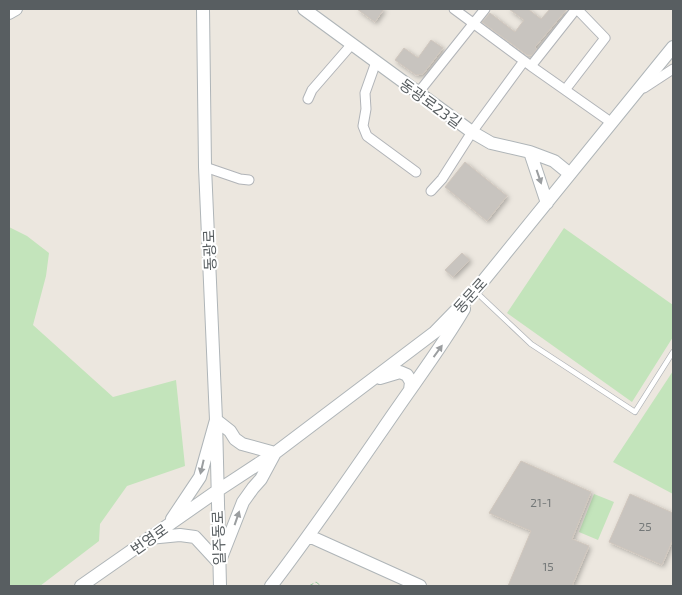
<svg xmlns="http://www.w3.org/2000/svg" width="682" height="595" font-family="'Exo 2','Noto Sans KR',sans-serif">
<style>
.green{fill:#c3e4bb}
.building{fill:#c8c4bf;stroke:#d0c7be;filter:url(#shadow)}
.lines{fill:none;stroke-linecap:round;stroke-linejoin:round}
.lane-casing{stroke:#b1b4b8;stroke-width:6}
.street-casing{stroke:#b1b4b8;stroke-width:11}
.secondary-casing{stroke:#afb5b8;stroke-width:14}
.path{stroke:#99cb9e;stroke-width:1;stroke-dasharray:5 2.5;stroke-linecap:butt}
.lane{stroke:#fff;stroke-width:4.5}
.street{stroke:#fff;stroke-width:9}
.secondary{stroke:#fff;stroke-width:12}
.oneway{fill:#9b9ea0}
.labels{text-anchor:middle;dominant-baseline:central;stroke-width:4;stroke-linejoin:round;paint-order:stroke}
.number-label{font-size:12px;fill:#747878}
.street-label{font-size:15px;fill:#585e61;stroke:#fff}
</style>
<defs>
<filter id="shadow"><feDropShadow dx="2" dy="2" stdDeviation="2.5" flood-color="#0004"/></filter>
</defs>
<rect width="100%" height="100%" fill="#ece7df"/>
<!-- green -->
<path class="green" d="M9,227L27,236L49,253L46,276L33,325L113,397L176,380L185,466L127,486L100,524L99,541L40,586H9Z
M564,228L673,305V337L632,402L507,313Z
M673,371V494L613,462Z
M594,494L614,502L598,540L579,532Z"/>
<!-- building -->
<path class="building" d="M357,9H384L375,22Z
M509,9H528L541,19L550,9H567L535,47L537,49L532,55H527L482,22L490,13L515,32L524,20Z
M431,40L443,48L423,74L416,75L395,60L404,48L418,58Z
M465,162L507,196L487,221L445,187Z
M462,253L470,260L453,277L445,270Z
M521,461L591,492L572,539L589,546L572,586H508L531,531L489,513Z
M630,494L673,513V539L662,565L609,542Z"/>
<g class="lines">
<defs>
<path id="lane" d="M476,292L531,344L635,412L673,352"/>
<path id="street" d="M454,9L531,66L612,123
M376,62L365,93L366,109L363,126L367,136L416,172
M531,66L576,9
M644,88L673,69
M565,90L605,38L577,9
M418,93L485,9
M308,99L312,90L352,44
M205,167L240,179L249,180
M431,191L442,179L472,132L524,61"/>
<path id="secondary" d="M203,9L205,167L216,420L220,586
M304,9L472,132L491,143L530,152L554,161L570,174
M9,13L16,9
M530,152L547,203
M380,378L400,372L407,375L411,382L410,390
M309,536L420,586
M149,538L180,535L195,537L219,563L243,502L253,488L261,479L275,453L242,444L235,439L230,431L216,420L200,477L172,519
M81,586L217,491L275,453L435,332L475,291L673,47
M271,586C314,530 354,471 394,413C418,378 443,345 464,309"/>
</defs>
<!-- lane casing -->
<use href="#lane" class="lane-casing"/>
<!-- street casing -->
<use href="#street" class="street-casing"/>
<!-- secondary casing -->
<use href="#secondary" class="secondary-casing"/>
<!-- path -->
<path class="path" d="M309,586L316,582L321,586"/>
<!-- lane -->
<use href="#lane" class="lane"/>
<!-- street -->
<use href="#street" class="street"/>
<!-- secondary -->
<use href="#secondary" class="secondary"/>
</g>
<!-- one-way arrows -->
<defs><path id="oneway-solid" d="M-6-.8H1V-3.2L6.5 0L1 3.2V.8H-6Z" transform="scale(1.25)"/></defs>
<g class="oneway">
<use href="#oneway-solid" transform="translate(539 177) rotate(71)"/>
<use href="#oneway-solid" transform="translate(438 351) rotate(-54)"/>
<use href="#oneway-solid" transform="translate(202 467) rotate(103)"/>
<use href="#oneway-solid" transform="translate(237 518) rotate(-71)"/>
</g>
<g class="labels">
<!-- number labels -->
<g class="number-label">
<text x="541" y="502">21-1</text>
<text x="645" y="526">25</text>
<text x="548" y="566">15</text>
</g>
<!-- street labels -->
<g class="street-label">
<text transform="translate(431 103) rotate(36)">동광로23길</text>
<text transform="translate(209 250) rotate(-92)">동광로</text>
<text transform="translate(470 295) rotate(-48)">동문로</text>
<text transform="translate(218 538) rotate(-92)">일주동로</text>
<text transform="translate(149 539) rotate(-35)">번영로</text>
</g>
</g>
<!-- border -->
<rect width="682" height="595" fill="none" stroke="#585e61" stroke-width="20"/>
</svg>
